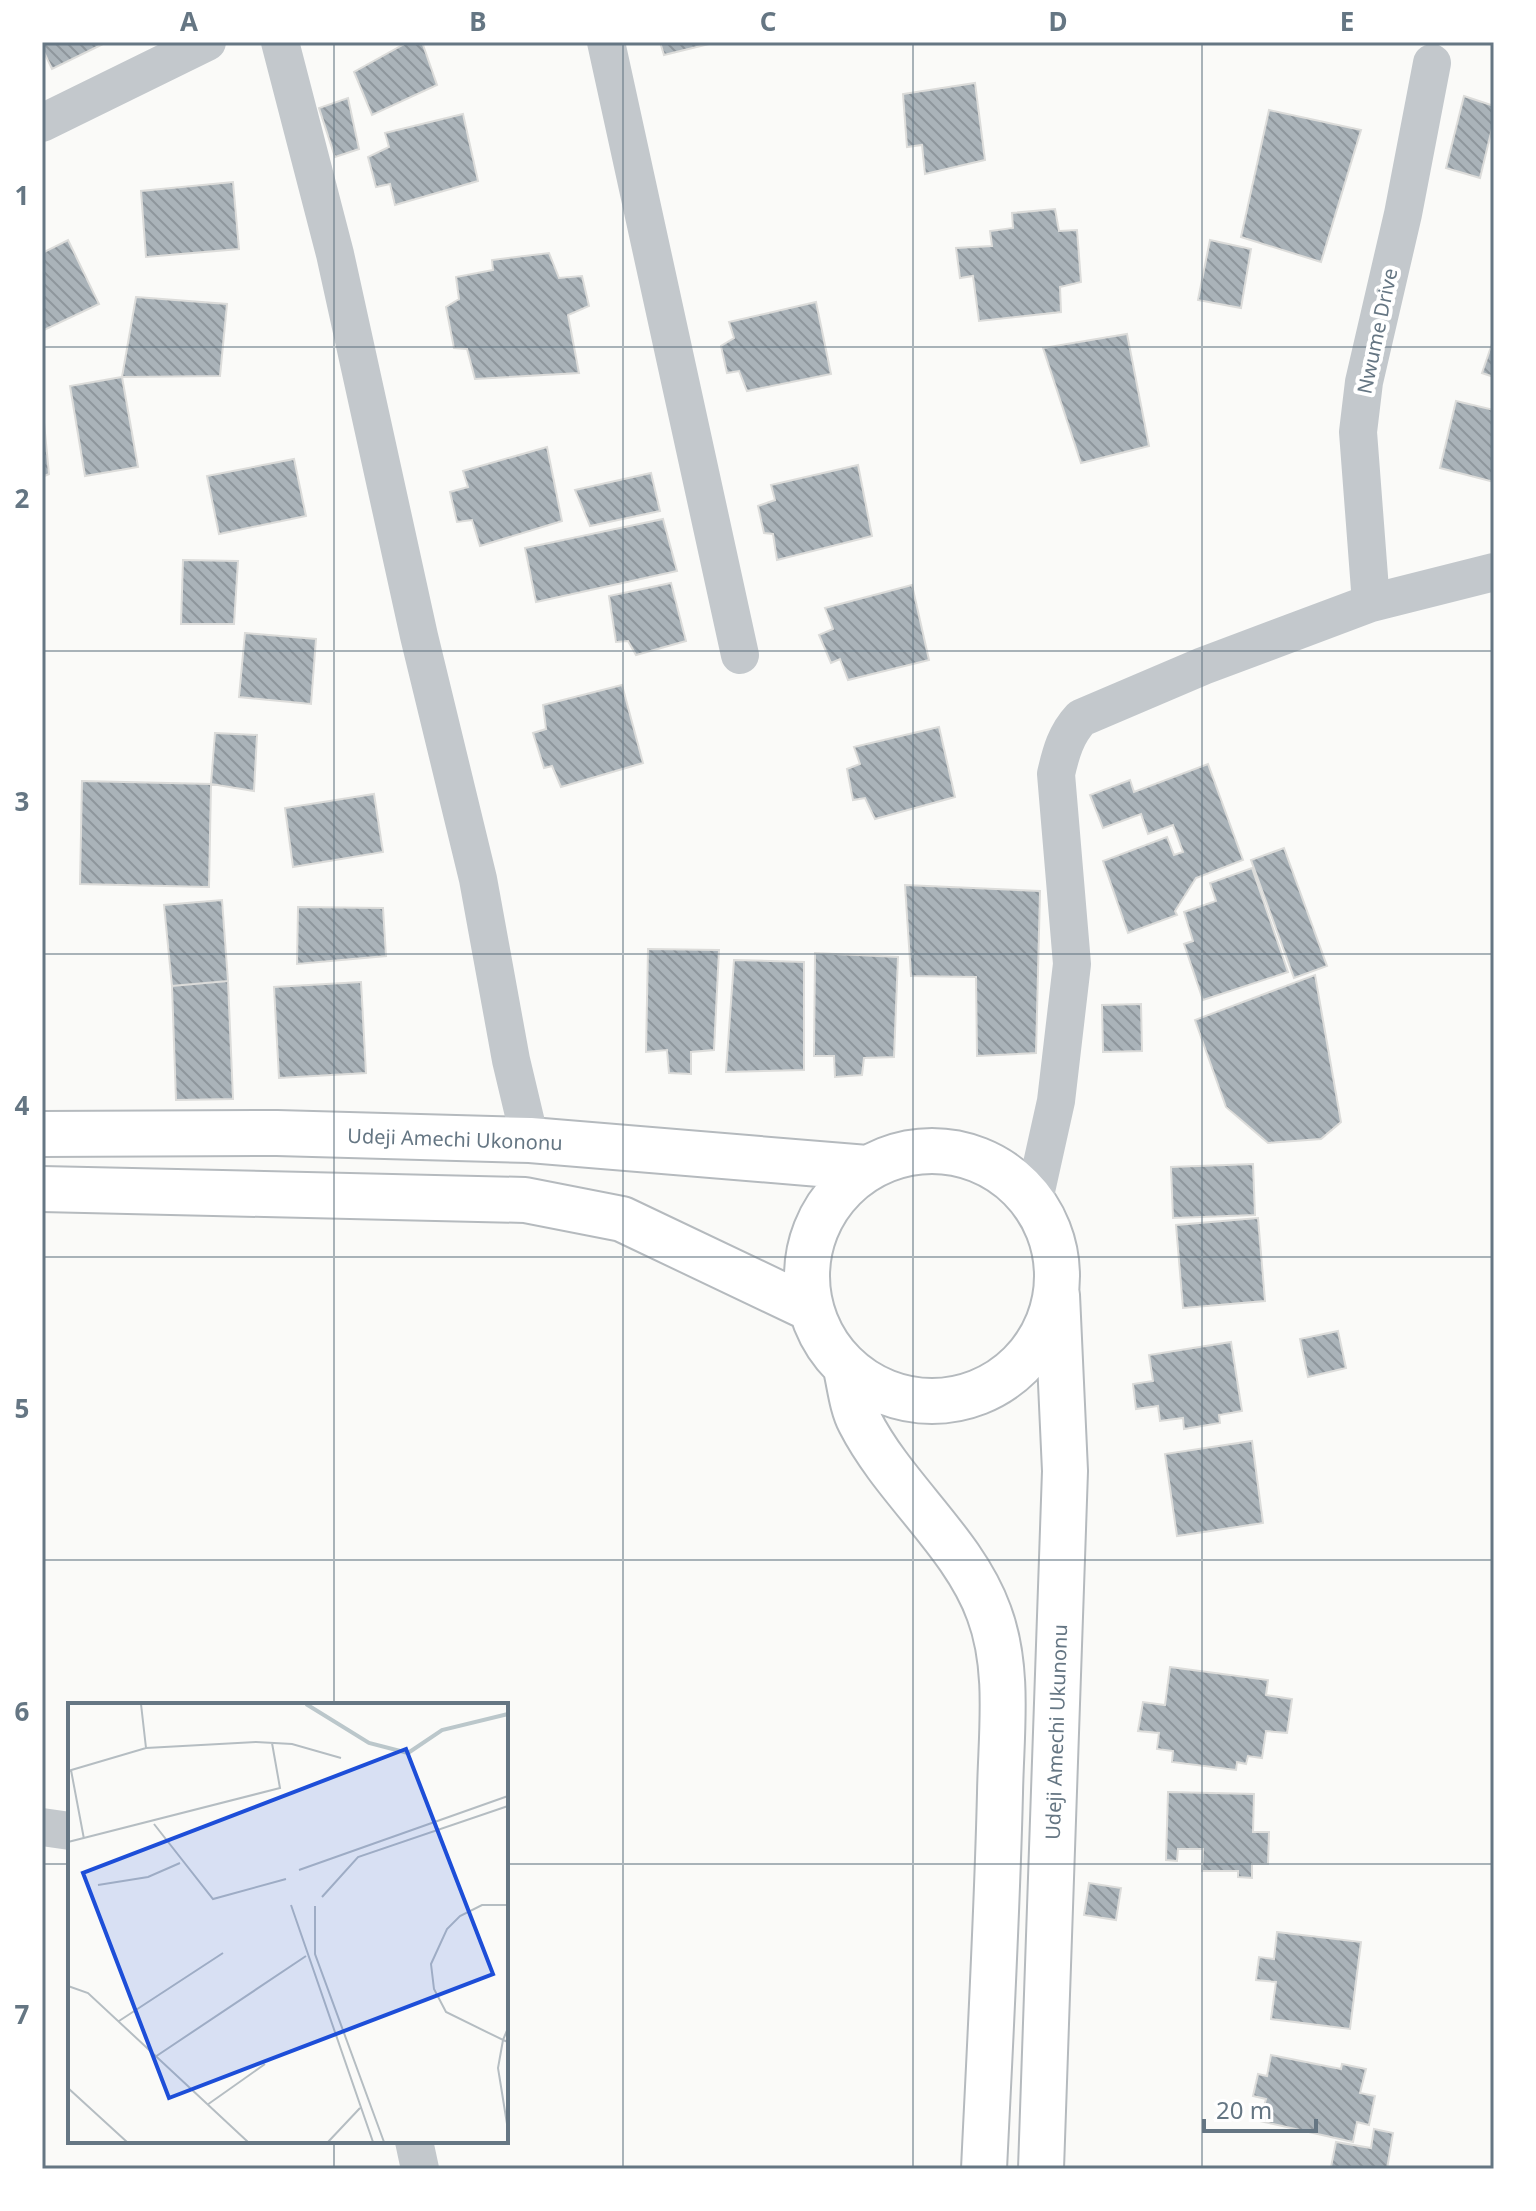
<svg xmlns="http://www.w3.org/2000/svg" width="1536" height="2211" font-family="'Noto Sans',sans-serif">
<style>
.building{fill:url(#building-back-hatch);stroke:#dcdcda;stroke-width:2}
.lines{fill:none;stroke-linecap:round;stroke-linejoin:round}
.major-casing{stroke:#b5babe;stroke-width:48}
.minor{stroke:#c3c8cc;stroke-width:38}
.major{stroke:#fff;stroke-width:44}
.grid{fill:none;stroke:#657683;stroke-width:2;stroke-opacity:0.55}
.labels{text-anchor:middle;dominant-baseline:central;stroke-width:8;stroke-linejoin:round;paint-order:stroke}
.street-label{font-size:20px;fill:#657683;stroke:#fff}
.inset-river{fill:none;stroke:#bbc7cb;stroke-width:4}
.inset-road{fill:none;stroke:#b5bdc2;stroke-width:2}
.view{fill:#1d4ed8;fill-opacity:0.15;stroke:#1d4ed8;stroke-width:4}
.inset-edge{fill:none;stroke:#657683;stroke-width:4}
.neatline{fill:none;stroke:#657683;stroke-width:3}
.grid-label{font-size:26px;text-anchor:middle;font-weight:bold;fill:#657683}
</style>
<defs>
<pattern id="building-back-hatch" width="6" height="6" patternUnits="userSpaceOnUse" patternTransform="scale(2)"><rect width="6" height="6" fill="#aab3b9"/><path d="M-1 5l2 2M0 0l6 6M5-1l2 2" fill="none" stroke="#8e969c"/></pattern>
</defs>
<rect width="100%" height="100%" fill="#fafaf8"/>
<!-- building -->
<path class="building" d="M42,42H107L52,69L42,48Z
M408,42H422L437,85L372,115L354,72Z
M660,42H717L664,55Z
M975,83L985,160L925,174L922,145L907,147L903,94Z
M1464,96L1494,106V120L1480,178L1446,168Z
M348,98L359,149L335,157L319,108Z
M1269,110L1361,130L1321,262L1241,237Z
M463,114L478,181L395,205L390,184L376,187L368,157L389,147L385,133Z
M233,182L239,249L146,257L141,191Z
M1055,209L1059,231L1077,230L1081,282L1060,287L1061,312L979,321L973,276L960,278L956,248L992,246L990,231L1013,228L1012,213Z
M68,240L99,304L42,331V253Z
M1210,240L1251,249L1241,308L1198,300Z
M549,253L559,278L582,276L589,306L568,315L579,373L475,379L467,349L454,348L446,307L459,299L456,277L493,270L492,260Z
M136,297L227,304L220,376L122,377Z
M816,302L831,374L747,391L739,371L727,373L721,346L734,338L729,322Z
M1127,334L1149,446L1081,463L1043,348Z
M1494,338V377L1482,373Z
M122,377L138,467L85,476L70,386Z
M1456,401L1494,410V482L1440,468Z
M42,402L49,474L42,477Z
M547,447L562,521L480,546L472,520L457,522L450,492L468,487L463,471Z
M294,459L306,516L219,534L207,476Z
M858,465L872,536L777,560L773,534L764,533L758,506L775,500L771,485Z
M651,473L660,511L590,526L575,490Z
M663,519L677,571L536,602L525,548Z
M183,560L238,561L234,624H181Z
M671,583L686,641L636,655L628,641L616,642L609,596Z
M912,585L929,660L848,680L840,659L831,663L819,635L833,629L825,608Z
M245,633L316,639L311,704L239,697Z
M622,685L643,763L561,787L552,766L544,768L533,733L546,729L543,705Z
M939,727L955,797L875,819L865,798L853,800L847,769L860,764L854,747Z
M215,733L257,735L254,791L211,784Z
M1208,764L1243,860L1196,878L1175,911L1177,915L1128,933L1103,861L1167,837L1174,855L1183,852L1173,825L1148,834L1141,814L1103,828L1090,795L1130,780L1134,792Z
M82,781L211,784L209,887L80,884Z
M374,794L383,852L293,867L285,808Z
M1284,848L1327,966L1294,978L1251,860Z
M1252,868L1288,972L1203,1000L1184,944L1193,941L1184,912L1216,901L1210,883Z
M905,885L1040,891L1036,1053L977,1056L976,977L911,976Z
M222,900L228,981L172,986L164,905Z
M298,907L383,908L386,956L297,964Z
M648,949L719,950L714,1050L691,1052V1074L669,1073L667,1050L646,1052Z
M815,953L898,957L894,1057L864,1058L862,1075L835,1077L834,1056H814Z
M734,960L804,962V1070L726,1072Z
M1315,975L1341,1122L1321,1139L1268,1143L1226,1107L1195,1020Z
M228,981L233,1099L176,1100L172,986Z
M361,982L366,1073L279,1078L274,987Z
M1141,1004L1142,1051L1103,1052L1102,1005Z
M1253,1164L1255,1215L1173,1218L1171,1167Z
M1258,1218L1265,1301L1183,1308L1176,1225Z
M1338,1331L1346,1368L1308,1377L1300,1339Z
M1231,1342L1242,1411L1219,1415L1220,1423L1184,1429L1183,1418L1160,1421L1158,1406L1136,1409L1133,1384L1153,1381L1149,1355Z
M1252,1441L1263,1523L1177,1536L1165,1454Z
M1170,1667L1268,1680L1266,1695L1292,1699L1287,1733L1266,1731L1262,1758L1248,1756L1246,1764L1237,1762L1236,1770L1172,1762L1173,1751L1157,1749L1159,1733L1138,1731L1143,1702L1165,1705Z
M1168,1792L1254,1794L1253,1832H1269L1268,1864H1252V1878L1238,1877V1871H1202L1203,1849H1178L1177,1861L1166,1860Z
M1089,1883L1121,1888L1116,1920L1084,1915Z
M1277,1932L1361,1942L1350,2029L1271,2019L1276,1982L1256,1980L1259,1957L1274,1959Z
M1271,2055L1341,2069L1342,2064L1366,2069L1360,2093L1375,2096L1369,2125L1357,2122L1353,2142L1260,2121L1266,2099L1253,2096L1258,2074L1267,2076Z
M1374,2129L1393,2133L1387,2169L1331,2167L1336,2142L1371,2148Z"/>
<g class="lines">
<defs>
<path id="major" d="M42,1134L277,1133L530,1140L867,1168
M807 1276a125 125 0 1 1 250 0a125 125 0 1 1-250 0Z
M42,1189L525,1200L622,1219L811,1309
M846,1369C850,1386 852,1407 860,1422C894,1489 964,1543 989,1613C1010,1669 1001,1734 1000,1793C997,1918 990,2044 984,2169
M1041,2169L1065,1471L1057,1295"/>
</defs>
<!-- major casing -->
<use href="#major" class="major-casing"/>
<!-- minor -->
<path class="minor" d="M280,42L335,254L419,636L478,879L511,1060L530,1140
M606,42L740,655
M42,123L207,42
M1371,603L1358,432L1364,382L1403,214L1432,63
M1034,1200L1056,1101L1072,964L1056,774C1061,752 1066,734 1081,718L1203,666L1371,603L1494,572
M42,1827L70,1831
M414,2141L420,2169"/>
<!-- major -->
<use href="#major" class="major"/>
</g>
<!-- grid -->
<path class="grid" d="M334,42V1705M623,42V2169M913,42V2169M1202,42V2169M42,347H1494M42,651H1494M42,954H1494M42,1257H1494M42,1560H1494M42,1864H70M506,1864H1494M334,2141V2169"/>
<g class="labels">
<!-- street labels -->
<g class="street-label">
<text transform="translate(1377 331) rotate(-78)">Nwume Drive</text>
<text transform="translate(455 1139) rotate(2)">Udeji Amechi Ukononu</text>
<text transform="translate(1056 1732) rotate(-88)">Udeji Amechi Ukunonu</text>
</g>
</g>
<!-- overview -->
<g transform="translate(68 1703)">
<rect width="440" height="440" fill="#fafaf8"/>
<path class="inset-river" d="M238,1L301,40L340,50L374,27L440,11"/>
<path class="inset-road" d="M73,1L78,45M3,67L16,136M0,68L78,45L188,39L224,41L273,55M86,121L145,196L218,176M0,139L212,85L204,40M231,167L440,93M30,182L80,174L112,160M254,194L290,154L440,103M223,202L305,439M440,202H414L392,213L379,226L363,261L366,286L378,309L435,337L440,325M247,203V251L316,439M0,283L20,290L180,439M51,318L155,250M440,339L435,337L430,365L440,427M87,354L238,253M0,385L59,439M139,402L197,361M260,439L292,405"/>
<path class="view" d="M338,46L425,271L101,395L15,170Z"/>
<rect width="440" height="440" class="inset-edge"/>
</g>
<!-- border -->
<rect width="1536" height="2211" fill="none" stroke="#ffffff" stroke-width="88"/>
<!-- scale -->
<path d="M1204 2119v12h112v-12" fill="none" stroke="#657683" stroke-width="4"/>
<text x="1216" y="2119" font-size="24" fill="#657683" stroke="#ffffff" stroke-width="6" paint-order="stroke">20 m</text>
<rect x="44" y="44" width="1448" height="2123" class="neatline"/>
<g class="grid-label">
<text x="189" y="31">A</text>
<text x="478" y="31">B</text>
<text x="768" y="31">C</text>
<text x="1058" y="31">D</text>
<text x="1347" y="31">E</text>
<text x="22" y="205">1</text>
<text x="22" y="508">2</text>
<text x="22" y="811">3</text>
<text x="22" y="1115">4</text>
<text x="22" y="1418">5</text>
<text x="22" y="1721">6</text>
<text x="22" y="2024">7</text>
</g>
</svg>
